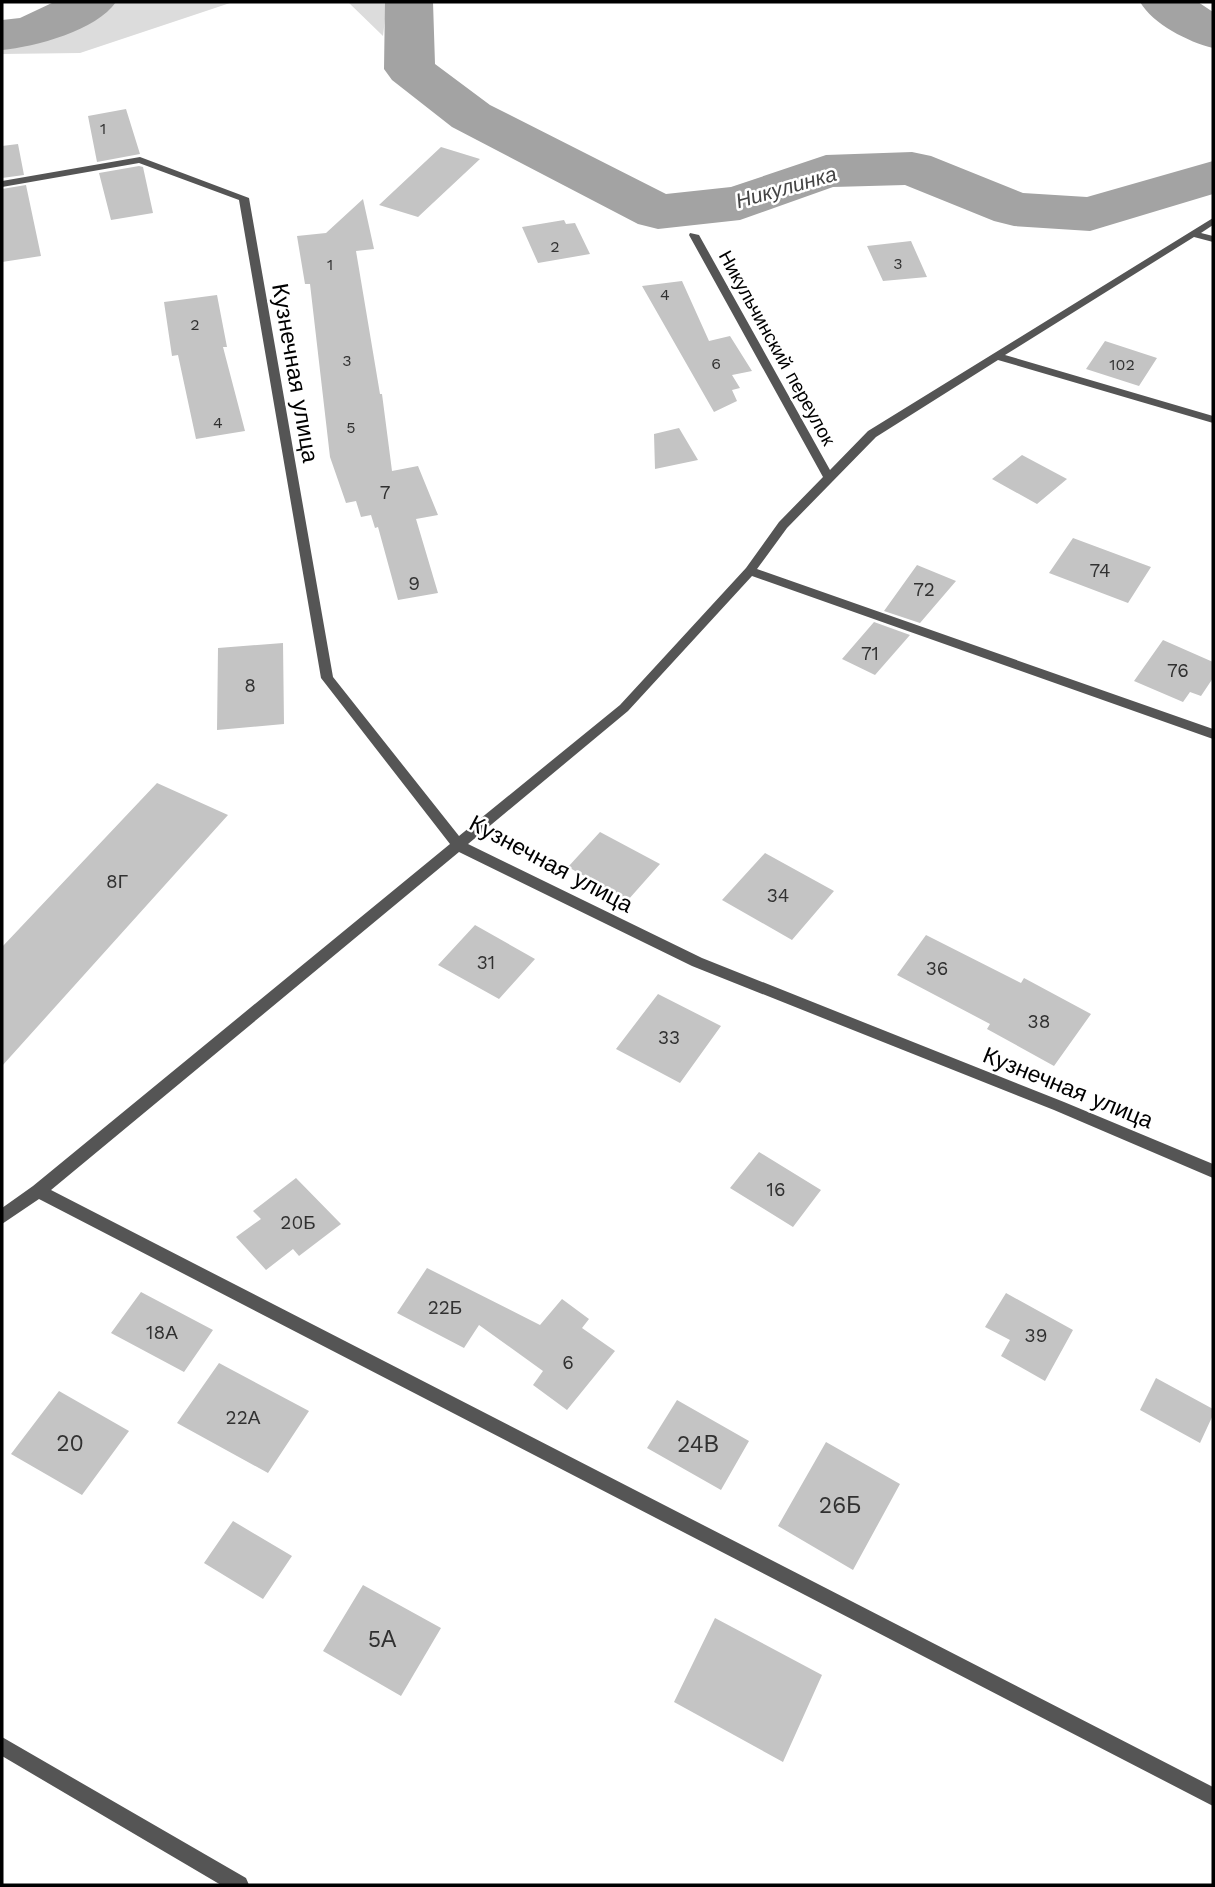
<svg xmlns="http://www.w3.org/2000/svg" width="1215" height="1887" font-family="'Work Sans',sans-serif">
<style>
.green{fill:#dcdcdc}
.lines{fill:none;stroke-linecap:round;stroke-linejoin:round}
.river{fill:#a3a3a3;fill-rule:evenodd}
.building{fill:#c4c4c4}
.street{fill:#555;fill-rule:evenodd}
.labels{text-anchor:middle;dominant-baseline:central;stroke-width:5;stroke-linejoin:round;paint-order:stroke}
.far-number-label{font-size:16px;fill:#313131}
.far-street-label{font-size:19px;fill:#000;stroke:#fff}
.number-label{font-size:19px;fill:#313131}
.far-water-label{font-size:21px;font-style:italic;fill:#444;stroke:#fff}
.street-label{font-size:23px;fill:#000;stroke:#fff}
.near-number-label{font-size:23px;fill:#313131}
</style>
<rect width="100%" height="100%" fill="#fff"/>
<!-- green -->
<path class="green" d="M91,2H233L80,53L2,54V33L5,35Z
M348,2H387L383,36Z"/>
<g class="lines">
<!-- river -->
<path class="river" d="M54,2H116C97,30 35,47 2,50V20L20,18Z
M385,2H433L435,64L490,105L666,194L731,187L826,155L912,152L931,156L1023,193L1087,197L1213,161V194L1090,231L1014,226L994,221L905,185L833,187L740,220L658,229L638,224L452,127L392,80L384,69Z
M1140,2H1198L1213,12V48C1188,42 1153,24 1140,2Z"/>
</g>
<!-- building -->
<path class="building" d="M126,109L140,154L97,162L88,116Z
M18,144L24,175L2,178V146Z
M441,147L480,159L418,217L379,205Z
M139,166L143,167L153,213L111,220L99,173Z
M26,185L41,256L2,262V189Z
M363,199L374,249L356,251L380,394H382L392,471L418,466L438,515L416,519L438,593L398,600L378,527L375,528L371,515L361,517L356,501L346,503L330,457L310,284H305L297,236L326,233Z
M564,220L566,224L575,223L590,254L538,263L522,227Z
M911,241L927,277L883,281L867,246Z
M682,281L709,341L730,336L752,371L732,375L740,388L732,390L737,401L714,412L642,286Z
M217,295L227,347H223L245,431L196,439L178,355L172,356L164,302Z
M1105,341L1157,358L1139,386L1086,369Z
M679,428L698,460L655,469L654,434Z
M1022,455L1067,479L1037,504L992,479Z
M1073,538L1151,567L1128,603L1049,573Z
M917,565L956,581L920,623L884,611Z
M874,622L910,635L875,675L842,659Z
M1163,640L1213,662V678L1201,696L1190,692L1183,702L1134,681Z
M283,643L284,724L217,730L218,648Z
M157,783L228,815L2,1066V947Z
M600,832L660,864L628,900L568,867Z
M765,853L834,891L792,940L722,900Z
M475,925L535,959L499,999L438,965Z
M926,935L1021,983L1024,978L1091,1014L1054,1066L987,1029L990,1024L897,975Z
M658,994L721,1026L680,1083L616,1049Z
M759,1152L821,1190L793,1227L730,1188Z
M296,1178L341,1224L299,1256L293,1249L266,1270L236,1237L261,1219L253,1211Z
M427,1268L540,1325L562,1299L589,1319L582,1328L615,1351L567,1410L533,1385L543,1371L479,1325L464,1348L397,1313Z
M141,1292L213,1330L184,1372L111,1333Z
M1006,1293L1073,1330L1045,1381L1001,1356L1010,1340L985,1327Z
M219,1363L309,1411L268,1473L177,1423Z
M1156,1378L1213,1409V1415L1200,1443L1140,1410Z
M59,1391L129,1431L82,1495L11,1454Z
M677,1400L749,1441L721,1490L647,1448Z
M826,1442L900,1484L853,1570L778,1526Z
M233,1521L292,1556L263,1599L204,1563Z
M363,1585L441,1628L401,1696L323,1651Z
M715,1618L822,1675L783,1762L674,1702Z"/>
<g class="lines">
<!-- street -->
<path class="street" d="M140,157L249,198L333,677L459,836L620,705L746,568L779,522L823,477L689,235L690,233L699,235L830,470L868,431L1213,218V225L1201,233L1213,236V242L1194,237L1005,355L1213,416V423L998,360L876,437L787,528L757,569L1213,729V739L752,576L628,711L468,844L702,958L1064,1102L1213,1164V1178L1054,1110L692,966L459,852L51,1190L1213,1787V1806L39,1199L2,1224V1208L33,1186L450,844L321,678L239,200L139,163L2,187V181Z
M2,1737L246,1878L249,1885H221L2,1756Z"/>
</g>
<g class="labels">
<!-- far-number labels -->
<g class="far-number-label">
<text x="103" y="128">1</text>
<text x="555" y="246">2</text>
<text x="898" y="263">3</text>
<text x="330" y="264">1</text>
<text x="665" y="294">4</text>
<text x="195" y="324">2</text>
<text x="347" y="360">3</text>
<text x="716" y="363">6</text>
<text x="1122" y="364">102</text>
<text x="218" y="422">4</text>
<text x="351" y="427">5</text>
</g>
<!-- far-street labels -->
<g class="far-street-label">
<text transform="translate(777 348) rotate(61)">Никульчинский переулок</text>
</g>
<!-- number labels -->
<g class="number-label">
<text x="385" y="492">7</text>
<text x="1100" y="570">74</text>
<text x="414" y="583">9</text>
<text x="924" y="589">72</text>
<text x="870" y="653">71</text>
<text x="1178" y="670">76</text>
<text x="250" y="685">8</text>
<text x="117" y="881">8Г</text>
<text x="778" y="895">34</text>
<text x="486" y="962">31</text>
<text x="937" y="968">36</text>
<text x="1039" y="1021">38</text>
<text x="669" y="1037">33</text>
<text x="776" y="1189">16</text>
<text x="298" y="1222">20Б</text>
<text x="445" y="1307">22Б</text>
<text x="162" y="1332">18А</text>
<text x="1036" y="1335">39</text>
<text x="568" y="1362">6</text>
<text x="243" y="1417">22А</text>
</g>
<!-- far-water labels -->
<g class="far-water-label">
<text transform="translate(786 187) rotate(-16)">Никулинка</text>
</g>
<!-- street labels -->
<g class="street-label">
<text transform="translate(295 373) rotate(80)">Кузнечная улица</text>
<text transform="translate(551 864) rotate(28)">Кузнечная улица</text>
<text transform="translate(1068 1088) rotate(22)">Кузнечная улица</text>
</g>
<!-- near-number labels -->
<g class="near-number-label">
<text x="70" y="1443">20</text>
<text x="698" y="1444">24В</text>
<text x="840" y="1505">26Б</text>
<text x="382" y="1639">5А</text>
</g>
</g>
<!-- border -->
<rect width="1215" height="1887" fill="none" stroke="#000000" stroke-width="7"/>
</svg>
